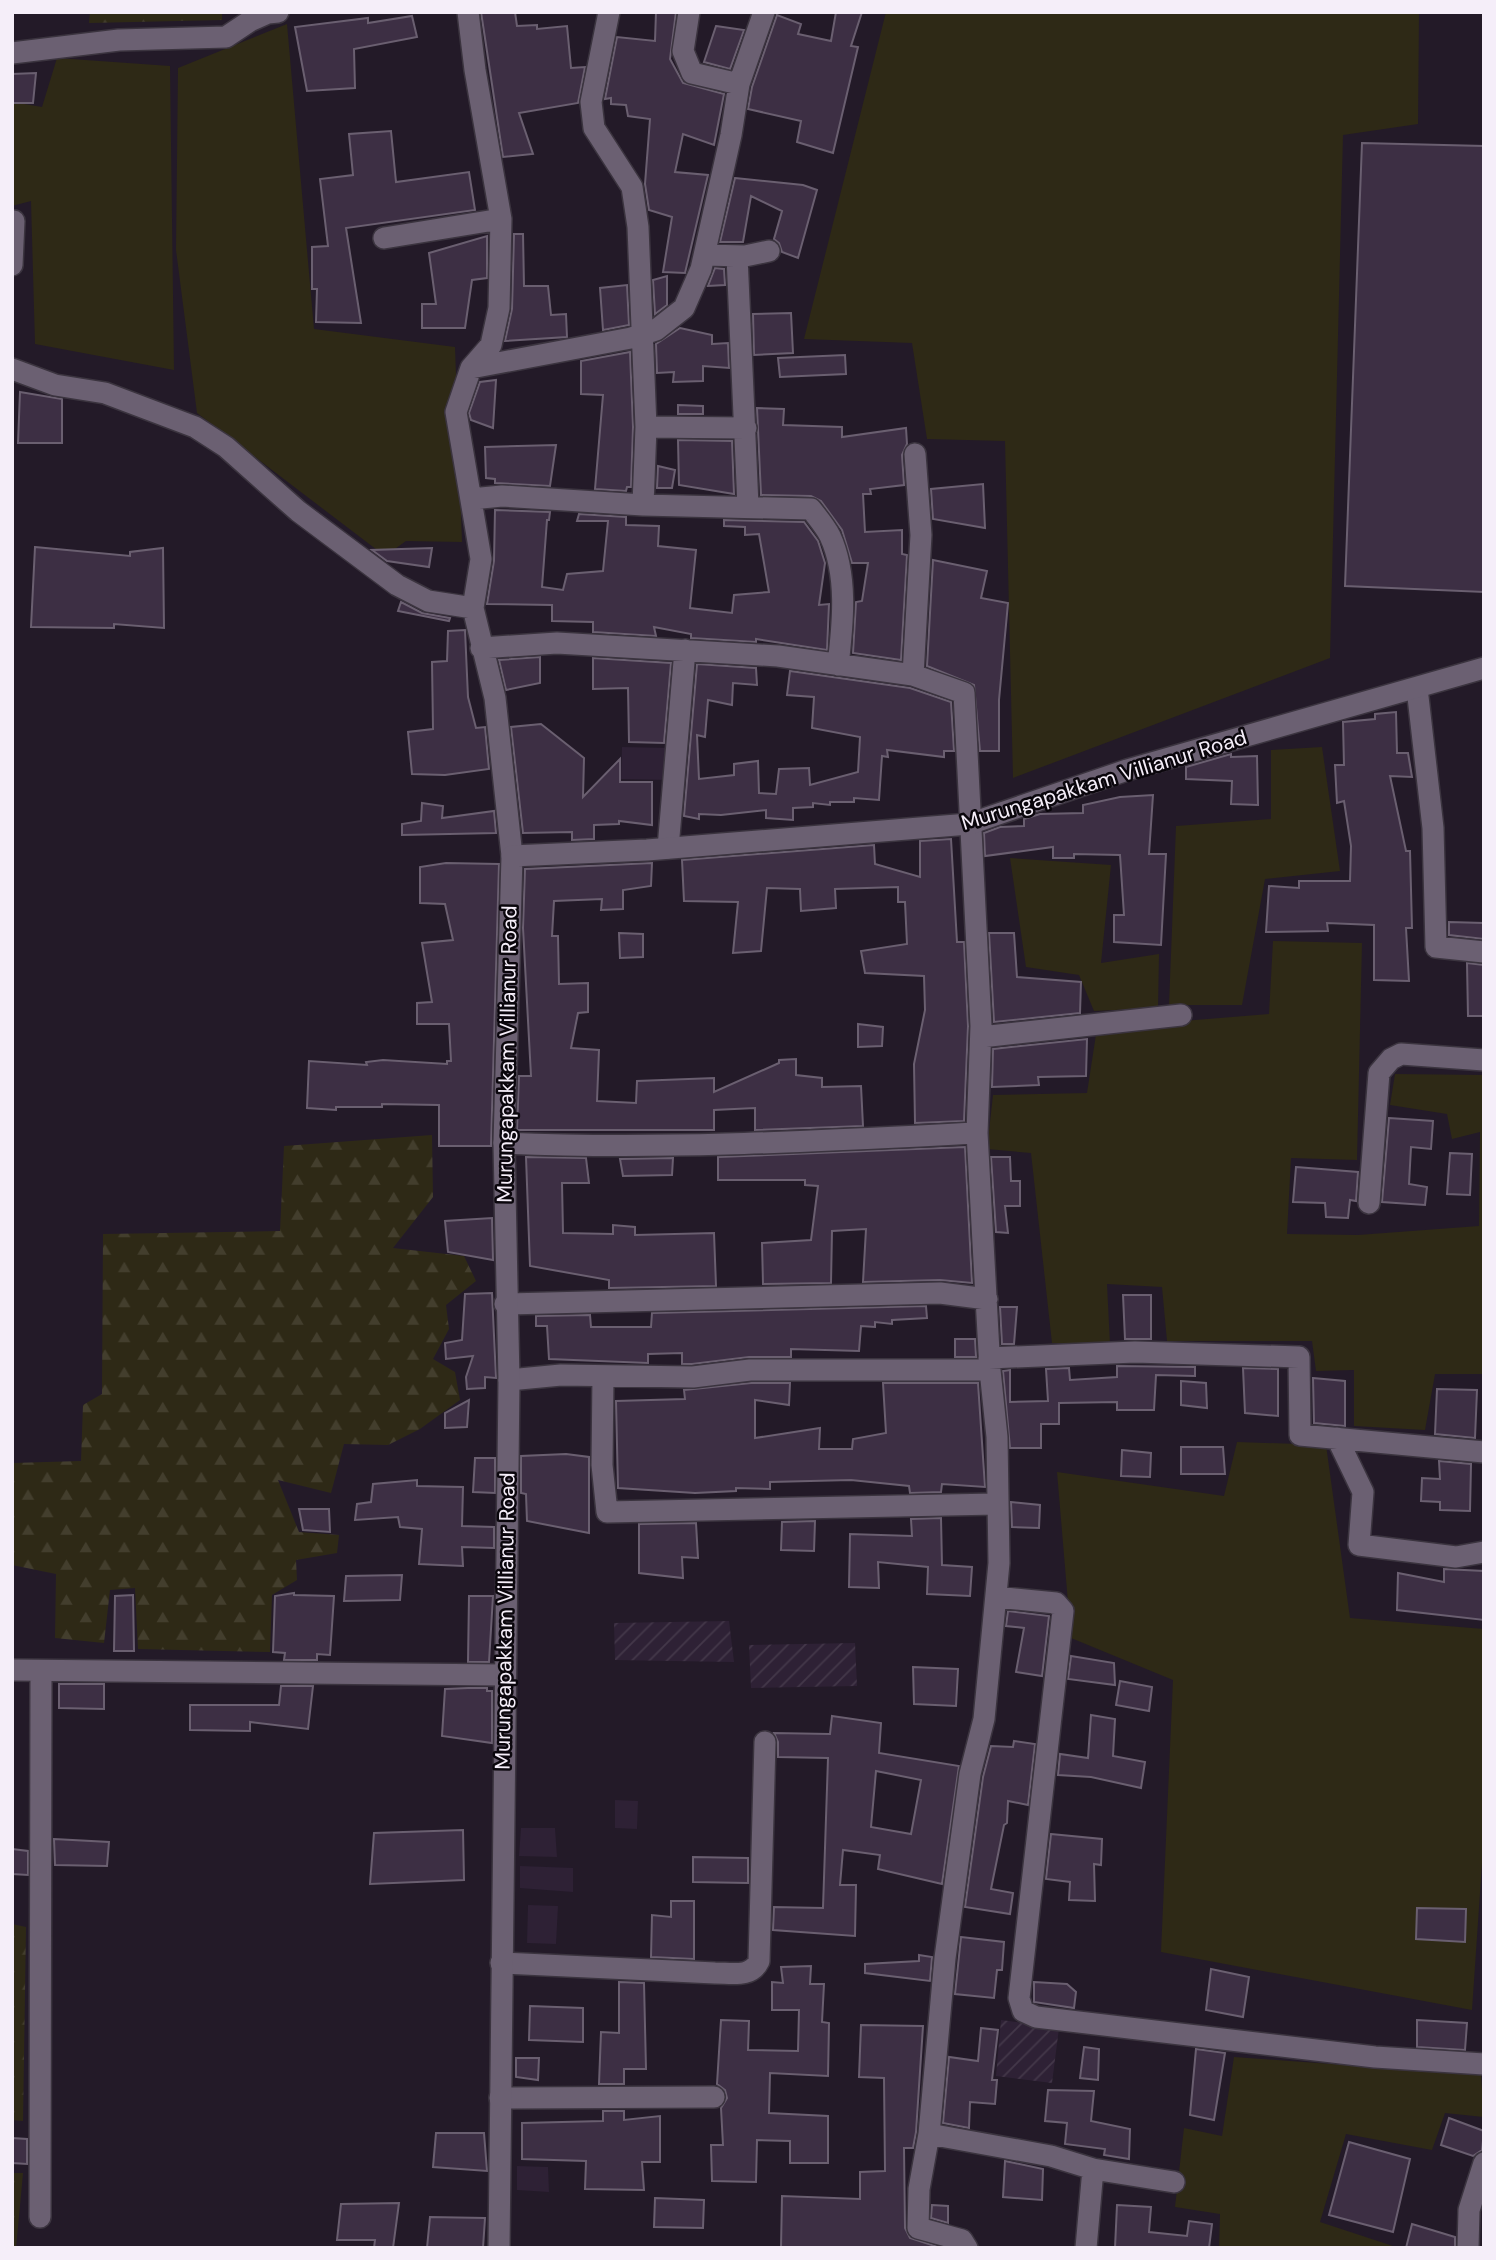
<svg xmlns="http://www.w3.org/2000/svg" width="1496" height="2260" font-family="'DM Sans',sans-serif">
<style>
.built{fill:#2e2135}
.industrial{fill:url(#industrial-furrows)}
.grass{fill:#2e2916}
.forest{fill:url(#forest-firs)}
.building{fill:#3d2f44;stroke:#6a5f70;stroke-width:2;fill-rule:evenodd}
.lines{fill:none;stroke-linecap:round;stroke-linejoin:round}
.street-casing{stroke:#3b343f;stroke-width:24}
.secondary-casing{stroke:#3b343f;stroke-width:24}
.street{stroke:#6b6072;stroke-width:21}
.secondary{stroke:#6b6072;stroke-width:21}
.labels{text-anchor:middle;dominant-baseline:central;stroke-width:5;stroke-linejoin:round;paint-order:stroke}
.street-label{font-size:21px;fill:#f5eef9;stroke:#0a060c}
</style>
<defs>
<pattern id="industrial-furrows" width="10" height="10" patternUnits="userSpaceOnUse" patternTransform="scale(1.75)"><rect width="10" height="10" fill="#2e2135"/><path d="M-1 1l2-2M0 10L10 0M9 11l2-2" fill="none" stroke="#433749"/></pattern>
<pattern id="forest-firs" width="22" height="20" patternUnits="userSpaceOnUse" patternTransform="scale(1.75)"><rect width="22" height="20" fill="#2e2916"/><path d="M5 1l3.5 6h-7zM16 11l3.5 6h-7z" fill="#433e2d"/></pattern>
</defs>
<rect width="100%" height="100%" fill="#231a28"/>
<!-- built -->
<path class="built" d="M622,747L670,748L669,780L621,779Z
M615,1800L638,1801L637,1829L615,1828Z
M521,1828H555L557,1857L519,1856Z
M520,1866L573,1868V1892L520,1888Z
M528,1905L558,1906L556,1944L527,1943Z
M517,2166L548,2167L549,2192L517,2190Z"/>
<!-- industrial -->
<path class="industrial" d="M729,1621L734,1662L615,1660L614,1623Z
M855,1643L857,1686L751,1688L749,1645Z
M1001,2020L1059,2028L1052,2083L996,2076Z"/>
<!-- grass -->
<path class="grass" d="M886,12H1419L1418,124L1343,135L1330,658L1013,778L1005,441L927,439L912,343L804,339Z
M287,24L314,329L455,347L462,542L406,541L385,556L197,413L176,250L178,68Z
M57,58L170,66L174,370L35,344L31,201L12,206V102L42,107Z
M1322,747L1340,871L1265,879L1242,1005H1169L1176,826L1271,819V750Z
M1010,858L1111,865L1101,963L1159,954L1158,1008L1094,1011L1079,975L1026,967Z
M1273,941L1362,943L1357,1160L1291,1158L1287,1234L1358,1235L1479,1226L1480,1132L1452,1139L1447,1114L1390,1105L1395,1074L1484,1075V1374H1435L1425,1430L1354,1426V1370L1316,1371L1312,1341H1167L1162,1287L1107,1284L1110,1344L1052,1343L1031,1153L987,1149L993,1095L1087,1093L1097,1028L1269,1014Z
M1237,1442L1326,1445L1350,1618L1484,1629V1834L1472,2010L1161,1952L1173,1680L1071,1638L1057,1472L1224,1496Z
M1234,2057L1481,2075L1484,2117L1445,2113L1432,2150L1346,2134L1320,2222L1399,2248H1219L1220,2214L1175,2207L1184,2128L1222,2136Z"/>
<!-- forest -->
<path class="forest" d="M90,12H222V20L89,23Z
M432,1135L433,1197L393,1248L464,1256L476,1281L446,1305L449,1329L433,1359L455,1372L460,1400L420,1429L388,1445L344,1444L331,1493L278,1480L299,1532L339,1535L337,1553L296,1560L297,1580L272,1595L270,1652L138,1649L135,1588L110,1590L104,1643L55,1638L56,1574L12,1565V1463L81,1461L83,1405L102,1394L103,1234L280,1231L284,1146Z
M12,1924L26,1927L23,2121L12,2120Z
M12,2173H23L16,2248H12Z"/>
<!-- building -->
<path class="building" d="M481,12H515L517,26L537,25V29L567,26L571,68L585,67L578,103L519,113L533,154L503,157Z
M656,12H676L670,59L683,83L724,94L714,145L683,134L675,172L708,175L685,273L663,272L672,217L649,210L645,184L650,119L628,116L626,105L611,104V98L605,99L617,37L655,41Z
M836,12H862L851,46L858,47L833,153L797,142L801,121L748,109L752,87L777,15L801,24L798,34L831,41Z
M412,16L417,37L354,49L355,88L307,91L295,27L368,18V23Z
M716,26L744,30L730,69L704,62Z
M36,73L33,103H12V74Z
M391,131L396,182L469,172L475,210L346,228L361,323L316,322L317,289H312V247L328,246L320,179L353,175L349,134Z
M1362,143L1484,146V592L1345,586Z
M735,178L803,185L817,190L798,258L782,252L779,243L774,239L782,211L751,196L743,242H720Z
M514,234H523L524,286H548L551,315L566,314L567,337L505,341L512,309Z
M487,236V278L472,280L465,328H422V304H436L429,253Z
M715,268L724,269L725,285L708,286Z
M667,276V305L655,314L653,280Z
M627,285L629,325L603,330L600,288Z
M791,313L793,353L754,355L753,314Z
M680,328L712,335V344L728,343L729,368L703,366V381L673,382L674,372L657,373L656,344Z
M630,352L633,427L631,487H627L626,491L595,489L603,395L581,394V361Z
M845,355L846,374L780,377L778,358Z
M496,380L493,428L471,420L469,413L480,382Z
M20,392L62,399V443H18Z
M678,405L703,406V414H678Z
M757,408L784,409L783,425L842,427V437L906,428L907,444L902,455L904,485L870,489L871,494H863L865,532L902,530V554L907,555L901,660L853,653L856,602L862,601L868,563H852L842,530L821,501L811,496L761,495Z
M678,440L732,441L734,494L679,485Z
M556,445L550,486L495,483V479L486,478L485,447Z
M658,466L675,470L672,488H657Z
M983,484L985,528L933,519L931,489Z
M495,510L550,512L549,520H547L542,587L563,590L567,574L603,571L608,521H577L579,514L626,517V525L659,526L658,546L696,550L690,608L732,613L734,595L769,592L759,534L745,535V527L724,526V520L804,522L818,541L825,563L819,605L829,604L827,650L756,639V642L691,638V634L654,627L656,636L593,632V622L552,621V605L487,604L494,561Z
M35,547L130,556V552L163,548L164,628L114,624V628L31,627Z
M432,548L429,567L387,561L372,550Z
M933,560L987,571L981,598L1008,603L999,700V751H980L974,685L927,666Z
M401,602L422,613L450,618L449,621L398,611Z
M465,630L468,697L476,728L485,727L489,769L445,775L412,774L408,732L433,729L432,662L447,661L448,631Z
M540,657V683L506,690L499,660Z
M593,658L671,663L664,743L629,742L628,688L593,689Z
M697,664L756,668L757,685L733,683L732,705L708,700L705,737L697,735L699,779L734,775V764L758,761L759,793L776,794L779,769L809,768L810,785L858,772L860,737L812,728L814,697L787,695L790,671L910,688L951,702L954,751H944V757L887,750L888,757L882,756L879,800L854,798V802H830V805L813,803V807L793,808V820L766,818V810L721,815L699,814V819L684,816Z
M1396,712L1397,753H1408L1412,777L1390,776L1406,851H1410L1412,928H1406L1409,981L1374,980V925L1327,923L1328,931L1266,932L1269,886L1299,888V881H1350L1351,846L1344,801L1337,803L1335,765H1344L1343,722L1375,719V714Z
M541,724L584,758L583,797L620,759V782H652V825L619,821V824L594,825V839L572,840V832L523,833L511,727Z
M1231,754V757L1257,756L1258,805L1231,804L1232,781L1186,779V767Z
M1153,795L1149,854H1166L1161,945L1114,942V915H1124L1120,855L1074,854V858H1053V847L985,856L984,833L1000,827L1024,826V819L1040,814L1083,813V805L1120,797Z
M422,803L443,806L442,818L494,811L496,833L402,835V824L421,821Z
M951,839L957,942H964L968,1026L964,1121L915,1123L914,1064L925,1010L924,976L865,973L861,951L907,944L905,902H898V887L835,889L836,908L801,911L800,889L767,888L761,951L733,953L738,902L684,901L682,860L874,845L875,864L920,877V841Z
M446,863L499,864L491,1146H439V1105L382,1104V1107H336V1110L307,1108L309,1061L367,1065L366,1062L383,1060L447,1064V1061H451L449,1024H417V1003L432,1002L422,943L453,940L445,904L420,903V867Z
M652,863L651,886L623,890V909L601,910L602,899L554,901L552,936H558L559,984L588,983V1012L578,1013L571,1048L599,1050L597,1101L636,1103L637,1081L714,1078V1092L779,1063V1060L796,1059V1075L822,1078V1087L861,1086L863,1126L755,1130V1108L714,1110V1130H517L519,1076H531L523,928L525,869Z
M1449,922L1484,923V939L1449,935Z
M619,933L643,934V957L620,958Z
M989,933H1014L1017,977L1081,982L1080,1013L994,1022Z
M1467,963L1484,965V1016H1468Z
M858,1024L883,1027L882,1046L858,1047Z
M1087,1039L1086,1076L1038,1077L1039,1085L992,1087L993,1049Z
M1389,1118L1433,1121L1431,1149L1411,1147L1409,1184L1427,1187L1425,1205L1382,1202Z
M965,1147L972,1283L940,1280L863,1282L866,1229L832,1231L831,1283L763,1284L762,1243L811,1240L818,1186L805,1185V1180H718V1157Z
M1450,1153L1472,1154L1470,1195L1447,1194Z
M526,1157L586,1158L589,1183H562L563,1233L613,1234V1225L635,1227V1235L714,1233L716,1286L609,1288V1280L530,1266Z
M991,1157H1010L1011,1181H1020V1206H1005L1008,1233L996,1232Z
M673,1158L672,1175L623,1176L620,1159Z
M1296,1167L1358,1172L1356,1201L1350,1200L1348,1218L1326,1217L1325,1203L1293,1202Z
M492,1218L493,1260L448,1252L445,1221Z
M492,1293L496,1378L485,1377V1388L467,1389L466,1377L473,1356L446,1359L445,1343L462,1340L465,1294Z
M1123,1295H1151V1339H1125Z
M926,1306L927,1318L892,1320V1324L875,1322V1327L861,1326L859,1351L791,1349V1357H749L692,1364H682V1353L648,1354V1363L549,1359L547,1326H536V1316L590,1315L591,1327H651L652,1313Z
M1000,1307H1017L1014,1344H1002Z
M955,1339H975L976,1357H955Z
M1117,1366L1195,1367V1376L1156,1375L1154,1410H1117V1402L1059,1403V1424H1041V1448H1010L1003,1371L1010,1370V1402L1048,1401L1046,1369L1069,1368L1070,1380L1117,1377Z
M1243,1368L1278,1369V1416L1245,1413Z
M1313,1378L1345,1381V1426L1314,1423Z
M1181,1381L1206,1383L1207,1408L1181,1405Z
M751,1383H790L789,1405L755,1400V1438L820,1428L819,1449H852L853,1439L886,1433L883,1383H978L985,1487L942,1484L941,1492L910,1493L909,1486L851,1480L770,1482V1489L736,1488V1491L695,1493L618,1488L616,1401L685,1399L684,1390Z
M1437,1389L1477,1390L1475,1438L1435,1434Z
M469,1400L467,1427L445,1428V1413Z
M1181,1447H1223L1225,1474H1181Z
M1122,1450L1151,1453L1150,1477L1121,1476Z
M566,1454L589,1457V1533L527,1521L526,1494L521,1493V1456Z
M475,1458H495V1493L473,1492Z
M1439,1461L1471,1464L1470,1511L1440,1510V1502L1421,1501L1422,1478L1440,1479Z
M417,1480V1486L463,1487L462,1526L494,1527V1548L462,1547L463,1566L419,1564L422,1529L400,1527L398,1517L355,1520L357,1504L371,1502L373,1484Z
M1011,1502L1040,1505L1039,1528L1012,1527Z
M299,1509H329L330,1532L303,1530Z
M941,1518L942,1565L972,1567L970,1596L927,1594L928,1567L878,1562L879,1588L849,1587L850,1534L912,1536L911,1519Z
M815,1521L814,1551L781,1550L782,1522Z
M696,1523L698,1558L682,1557L683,1578L639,1573V1524Z
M1444,1569L1484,1571V1620L1397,1610L1398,1573L1444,1582Z
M402,1575L400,1600L344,1601L346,1576Z
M294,1593V1595L334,1596L330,1655L317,1654V1660H284L285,1653L273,1652L275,1596Z
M133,1595L134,1651H114L115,1596Z
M469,1596H493L489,1662H468Z
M1008,1611L1049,1616L1042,1676L1016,1672L1024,1628L1006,1626Z
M1071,1656L1114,1663L1115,1685L1068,1679Z
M913,1667L958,1669L956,1706L914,1704Z
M1120,1681L1152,1687L1149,1711L1116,1705Z
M59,1684H104V1709L59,1708Z
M281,1686H313L308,1729L250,1722V1731L190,1730V1705H279Z
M468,1688H487V1691H492V1743L442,1736L445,1689Z
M1091,1715L1115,1719L1113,1756L1145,1762L1141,1788L1091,1777L1058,1775L1060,1754L1088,1758Z
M832,1716L881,1723L879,1753L959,1766L942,1884L878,1869L880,1855L843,1850L840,1885H856L855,1936L773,1930L774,1907L823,1908L828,1758L778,1757V1742L774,1733L830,1734ZM876,1771L921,1780L911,1834L871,1827Z
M1014,1741L1035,1744L1028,1805L1008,1801L1007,1823L1004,1825L991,1889L1013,1893L1010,1914L965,1907L983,1777L991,1746L1013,1747Z
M463,1830L464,1880L370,1884L374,1833Z
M1051,1834L1102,1839L1101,1865L1094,1864L1095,1901L1069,1900L1070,1882L1046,1879Z
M54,1839L109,1842L107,1866L55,1865Z
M12,1849L28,1851V1875L12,1874Z
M693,1857L748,1858V1883L693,1882Z
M671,1901H694V1959L651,1957L652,1915L671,1917Z
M1417,1908L1466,1909L1465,1942L1416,1939Z
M961,1937L1004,1942L1002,1970H997L994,1998L955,1994Z
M919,1955L932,1957L930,1981L865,1973V1964L919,1961Z
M811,1966L810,1984H824L822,2022L829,2023L828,2076L770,2073L769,2113L828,2116V2163H790V2141L757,2140L756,2182L712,2181L711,2145H723L721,2108L727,2098L725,2090L717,2084L721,2020L749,2021L748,2050L798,2051L799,2010H772V1982L783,1983L781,1967Z
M1211,1969L1249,1977L1243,2017L1206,2010Z
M619,1982L644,1983L646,2069H624V2084H599L601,2032L619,2033Z
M1034,1982L1067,1984L1076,1992L1074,2008L1034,2002Z
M530,2006L583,2008V2042L529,2040Z
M1417,2020L1467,2023L1465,2050L1417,2047Z
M861,2025L923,2026L916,2132L913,2148H904L905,2228L910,2238L941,2248H781L782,2196L860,2199V2172L885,2171L884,2078L859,2077Z
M981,2028L998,2030L992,2080H997L995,2104L970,2102L969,2128L943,2123L949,2057L978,2061Z
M1084,2047L1099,2049L1098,2080L1080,2078Z
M1196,2049L1225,2053L1214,2120L1190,2115Z
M516,2058H539L538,2080L516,2077Z
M1048,2090L1094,2091L1091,2121L1130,2129L1129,2159L1104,2155L1105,2149L1065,2144L1067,2123L1045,2121Z
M603,2111H624V2120L660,2116V2162H642L644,2190L585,2189L586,2161L522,2159V2123L603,2121Z
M1449,2118L1484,2131L1482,2150L1473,2156L1441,2145Z
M436,2133H484L487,2171L433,2167Z
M12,2138L27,2139V2164L12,2163Z
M1349,2142L1410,2159L1393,2232L1329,2215Z
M1005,2161L1043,2169L1042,2200L1003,2197Z
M655,2198L704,2200L703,2228L654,2227Z
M399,2203L393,2248H374L375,2240H337L341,2204Z
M932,2205L948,2206V2223L931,2218Z
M1117,2205L1151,2207L1149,2232L1187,2236L1189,2221L1212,2224L1209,2248H1115Z
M430,2217L485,2218L483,2248H427Z
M1412,2224L1455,2237V2248H1406Z"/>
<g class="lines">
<defs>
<path id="street" d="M468,12L475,70L501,219L499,308L491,345L471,368L456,412L481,559L473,608L495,698L512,856
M609,12L591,102L594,128L632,187L638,227L646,427L643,505
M689,12L683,51L692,73L739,84
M12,53L119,40L226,37L250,21L268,13L278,12
M384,238L501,219
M704,255L745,256L769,251
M737,256L748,506
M12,265L14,221
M471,368L631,338L656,330L684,308L701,269L731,135L739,84L764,12
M12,369L55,385L105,393L195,427L226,447L298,511L397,585L428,601L473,608
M646,427L746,428
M471,499L502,496L643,505L811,509C817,517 825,526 830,536C848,575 843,623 838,665
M481,648L557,643L778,656L913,675L964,693L981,1026L977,1133
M913,675L921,535L915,454
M1417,688L1433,828L1436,947L1484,952
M668,848L685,650
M981,1037L1181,1015
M504,1143C662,1150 819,1141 977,1133L990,1370L997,1437L999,1563L984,1719L970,1774L945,1958L929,2134L919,2189L918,2228L962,2240L967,2248
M1369,1203L1379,1073L1391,1059L1401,1054L1484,1060
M505,1304L940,1293L987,1299
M989,1358L1135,1352L1299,1357L1300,1435L1484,1452
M603,1376L602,1465L607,1512L996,1504
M509,1380L561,1375L693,1377L750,1370H990
M1337,1438L1363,1492L1359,1545L1456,1557L1484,1552
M996,1597L1056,1603L1063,1611L1019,1998L1023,2011L1036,2017L1375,2057L1484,2064
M12,1670L503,1675
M501,1963L715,1973C732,1973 751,1978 759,1961L765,1742
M500,2098L714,2097
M929,2134L1051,2156L1093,2169L1174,2182
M40,2217L41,1672
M1086,2248L1093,2169
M1468,2248L1469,2210L1484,2163"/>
<path id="secondary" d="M499,2248L509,1380L504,1143L512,856L647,850L969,824L1127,770L1484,668"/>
</defs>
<!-- street casing -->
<use href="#street" class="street-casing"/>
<!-- secondary casing -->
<use href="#secondary" class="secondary-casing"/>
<!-- street -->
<use href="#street" class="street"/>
<!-- secondary -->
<use href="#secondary" class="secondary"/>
</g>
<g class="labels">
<!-- street labels -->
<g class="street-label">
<text transform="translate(1104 780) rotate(-17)">Murungapakkam Villianur Road</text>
<text transform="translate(507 1054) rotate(-89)">Murungapakkam Villianur Road</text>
<text transform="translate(505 1621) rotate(-89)">Murungapakkam Villianur Road</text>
</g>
</g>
<!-- border -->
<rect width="1496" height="2260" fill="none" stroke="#f5eef9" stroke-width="28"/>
</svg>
